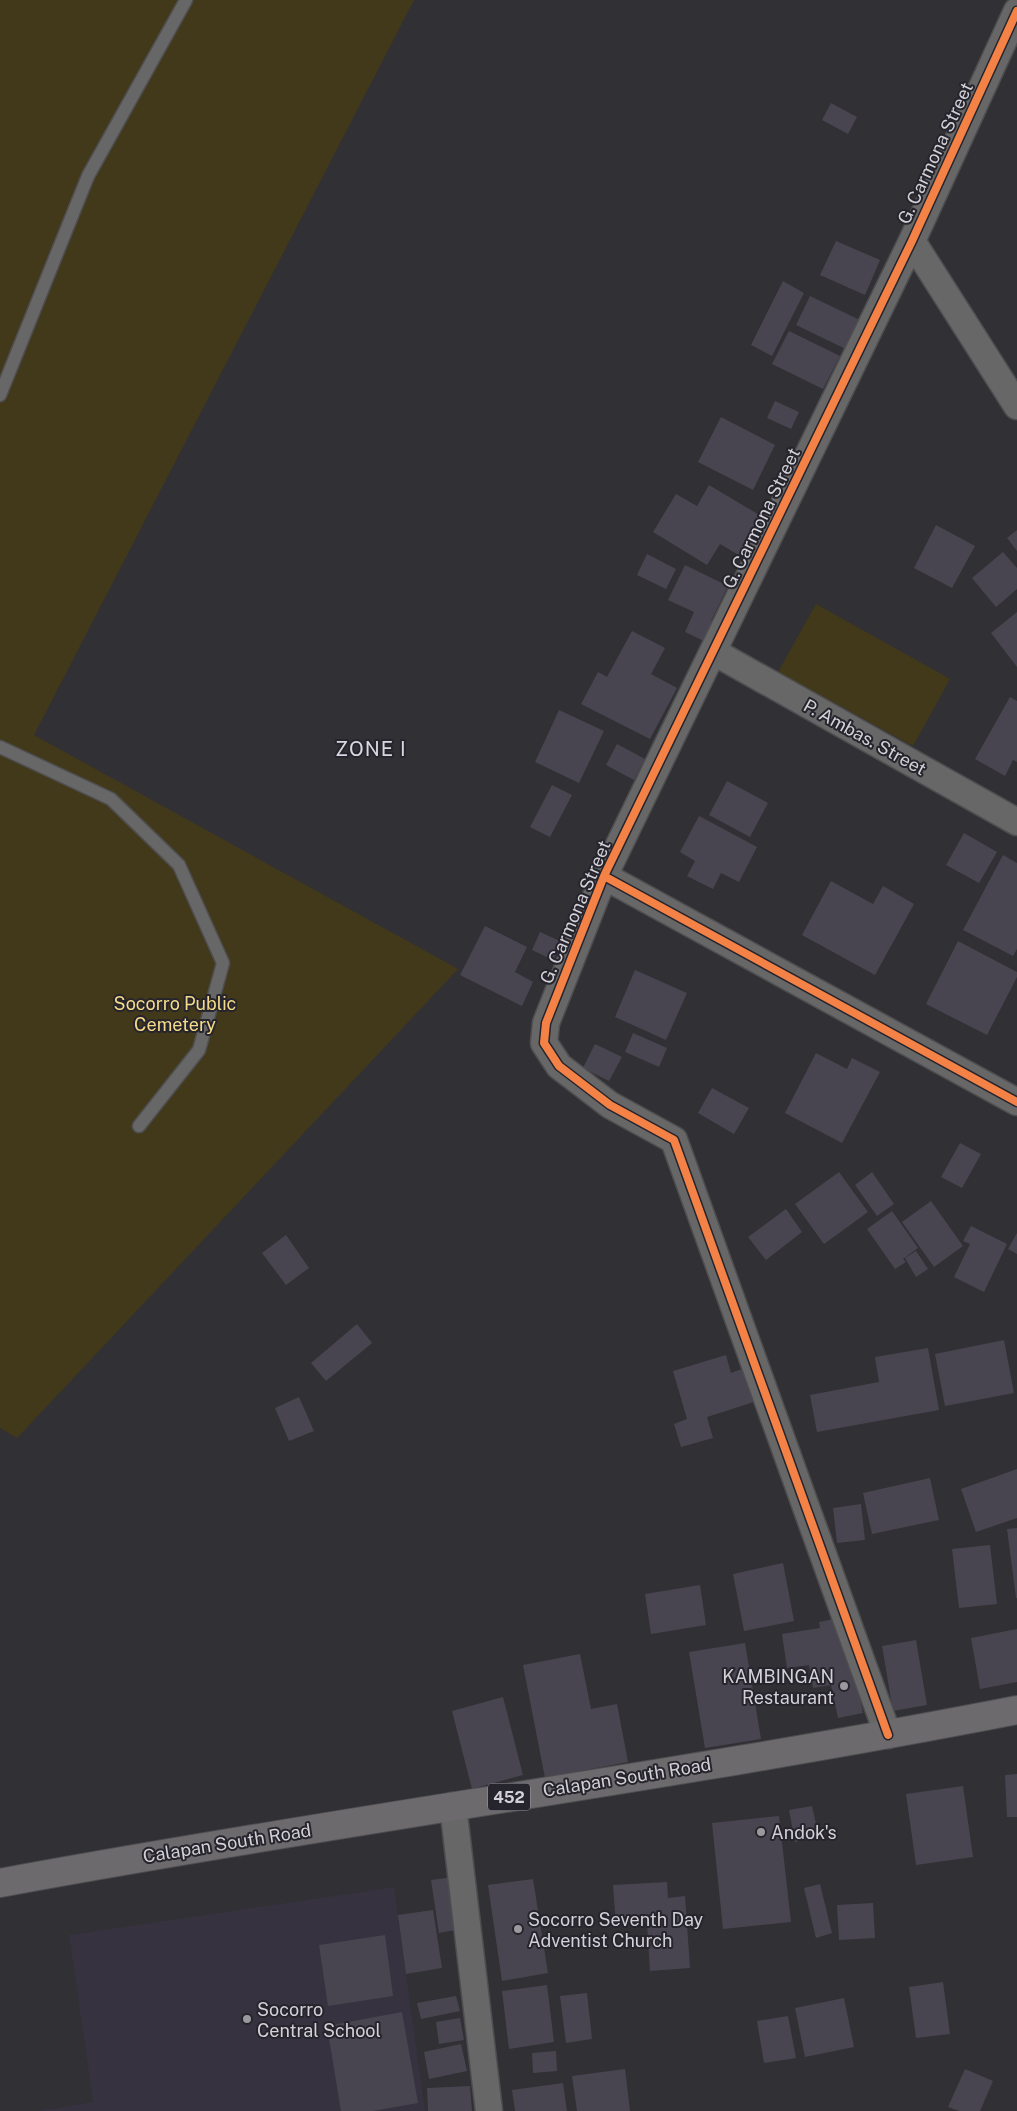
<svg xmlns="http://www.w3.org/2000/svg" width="1017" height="2111" font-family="'Public Sans',sans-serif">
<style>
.built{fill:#36323f}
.green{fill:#42391a}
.building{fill:#494550}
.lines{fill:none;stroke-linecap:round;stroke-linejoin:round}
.service-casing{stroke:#4e4e51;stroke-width:15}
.minor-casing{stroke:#4e4e51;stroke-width:29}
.trunk-casing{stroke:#4e4e51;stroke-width:30}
.service{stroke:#676767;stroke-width:12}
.minor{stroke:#676767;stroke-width:26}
.trunk{stroke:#6c6a6c;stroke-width:28}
.cycleway-casing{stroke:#26242c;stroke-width:11}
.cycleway{stroke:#f48246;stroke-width:8}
.poi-dot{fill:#9a999e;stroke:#26242c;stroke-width:2}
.labels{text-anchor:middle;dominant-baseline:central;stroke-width:4;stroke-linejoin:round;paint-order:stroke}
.shield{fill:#26242c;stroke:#9f9da4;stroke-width:1}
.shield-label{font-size:16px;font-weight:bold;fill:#d3d1d7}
.street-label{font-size:18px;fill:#d3d1d7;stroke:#26242c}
.park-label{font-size:18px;fill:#f5db89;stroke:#26242c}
.poi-label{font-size:18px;fill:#d3d1d7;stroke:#26242c;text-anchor:start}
.quarter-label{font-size:20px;letter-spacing:1px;fill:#d9d6e1;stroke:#26242c}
</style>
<rect width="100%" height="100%" fill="#313034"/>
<!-- built -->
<path class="built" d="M394,1887L425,2111H37L93,2102L69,1935Z"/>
<!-- green -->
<path class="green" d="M0,0H414L34,735L458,969L17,1438L0,1428Z
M816,604L950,679L913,746L778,672Z"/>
<!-- building -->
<path class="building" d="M831,103L857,117L848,134L822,120Z
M836,241L880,260L865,295L820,275Z
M783,281L804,293L772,356L751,345Z
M810,296L868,324L854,353L796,325Z
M789,331L840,356L823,389L772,364Z
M775,401L799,412L791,429L767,418Z
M721,417L775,445L753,490L698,462Z
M709,485L761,516L750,535L761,542L749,561L720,544L707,565L653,532L676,494L697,506Z
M936,525L975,546L952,588L914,568Z
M1017,530V551L1007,538Z
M1003,552L1017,568V589L996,607L972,578Z
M647,554L676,569L666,589L637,575Z
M685,565L728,586L711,621L719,625L710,644L685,632L694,612L668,600Z
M1017,612V667L991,633Z
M632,631L665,648L651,674L677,688L650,739L581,704L598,672L607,677Z
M1010,697L1017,701V762L1013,760L1005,776L975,759Z
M559,710L604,731L579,783L535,762Z
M617,744L645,759L634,780L606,765Z
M727,781L768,803L750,837L709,815Z
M552,785L572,795L550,837L530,827Z
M699,816L757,847L739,882L721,873L713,889L687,876L695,861L680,852Z
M964,833L997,852L979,883L946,865Z
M1003,855L1017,863V949L1013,956L963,930Z
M831,881L873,904L883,886L914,904L875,975L802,935Z
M485,926L527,947L515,972L533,982L522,1006L460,975Z
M540,932L562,942L553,960L532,950Z
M958,941L1017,972V977L987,1035L926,1004Z
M635,970L687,993L666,1040L615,1017Z
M633,1033L667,1048L659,1067L625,1052Z
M595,1044L622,1057L609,1081L583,1068Z
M816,1053L847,1069L852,1058L880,1072L842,1143L785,1113Z
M712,1088L749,1108L734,1134L698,1113Z
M960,1143L981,1154L962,1188L941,1177Z
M839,1172L868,1212L824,1244L795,1204Z
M872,1172L894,1204L877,1216L855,1185Z
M931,1201L963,1246L934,1267L902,1222Z
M786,1209L802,1232L766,1260L748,1237Z
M892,1211L918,1248L903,1259L906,1262L895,1269L867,1229Z
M971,1226L1007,1244L984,1292L954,1277L970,1244L963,1241Z
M1017,1233V1254L1008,1249Z
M286,1235L309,1268L286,1285L262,1253Z
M916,1251L928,1269L916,1277L905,1258Z
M357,1324L372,1343L326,1381L311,1363Z
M1004,1340L1014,1393L945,1406L935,1354Z
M928,1348L939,1410L817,1432L810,1395L879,1382L875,1357Z
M726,1355L731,1373L747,1367L757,1401L707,1417L713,1438L681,1447L674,1424L687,1419L673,1371Z
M299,1397L314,1431L289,1441L275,1408Z
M1017,1469V1518L976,1532L961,1489Z
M930,1478L939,1520L872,1534L863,1493Z
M861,1504L865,1540L837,1543L833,1508Z
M1017,1528V1598H1016L1007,1529Z
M990,1545L997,1604L959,1608L952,1549Z
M783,1563L794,1621L744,1631L733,1574Z
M700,1585L706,1625L651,1634L645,1594Z
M844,1617L863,1713L838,1718L831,1685L813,1688L809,1665L787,1668L782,1634L820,1628L819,1622Z
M1017,1629V1682L980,1689L971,1638Z
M916,1640L927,1705L893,1711L882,1646Z
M745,1643L761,1739L705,1748L689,1652Z
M580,1654L591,1709L617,1704L628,1762L545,1778L523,1665Z
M503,1697L523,1775L472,1789L452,1711Z
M1017,1774V1817H1007L1005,1775Z
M963,1786L973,1857L916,1865L906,1794Z
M812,1806L819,1837L795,1842L789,1810Z
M779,1816L791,1922L723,1929L712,1823Z
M453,1877L461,1929L439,1933L431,1880Z
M533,1879L548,1973L502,1981L488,1885Z
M667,1882L668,1898L685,1896L690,1968L650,1971L647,1923L616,1925L613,1885Z
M820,1884L832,1933L816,1938L804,1888Z
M873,1903L875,1938L839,1940L837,1905Z
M433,1910L442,1968L406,1974L398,1915Z
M385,1935L393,1996L328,2006L319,1945Z
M943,1982L950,2034L916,2038L909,1987Z
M547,1985L554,2042L509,2049L502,1991Z
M587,1993L592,2039L566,2043L560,1996Z
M456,1996L460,2011L421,2019L417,2003Z
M844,1998L854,2047L805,2057L795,2008Z
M402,2012L418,2103L373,2111H341L327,2026Z
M788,2016L796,2058L764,2063L757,2021Z
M460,2018L464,2040L439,2044L436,2022Z
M461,2044L467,2071L429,2079L424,2052Z
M556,2051L557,2071L533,2073L532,2053Z
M625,2069L630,2111H577L572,2076Z
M965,2069L993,2081L980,2111H959L948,2107Z
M563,2083L567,2111H515L512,2090Z
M470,2086L472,2111H428L427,2088Z"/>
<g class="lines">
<defs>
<path id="service" d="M0,395L88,176L186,0
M0,747L111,799L179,865L223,963L199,1050L139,1126"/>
<path id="minor" d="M912,241L1017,406
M714,652L1017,822
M604,876L1017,1102
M888,1735L674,1140L610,1105L559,1066L544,1043L546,1023L604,876L912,241L1017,11
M453,1806L489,2111"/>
<path id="trunk" d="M0,1883C338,1820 679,1776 1017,1710"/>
</defs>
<!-- service casing -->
<use href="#service" class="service-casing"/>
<!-- minor casing -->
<use href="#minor" class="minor-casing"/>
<!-- trunk casing -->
<use href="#trunk" class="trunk-casing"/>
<!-- service -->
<use href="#service" class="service"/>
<!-- minor -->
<use href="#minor" class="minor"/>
<!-- trunk -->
<use href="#trunk" class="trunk"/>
<defs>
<path id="cycleway" d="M604,876L1017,1102
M888,1735L674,1140L610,1105L559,1066L544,1043L546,1023L604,876L912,241L1017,11"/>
</defs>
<!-- cycleway casing -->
<use href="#cycleway" class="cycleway-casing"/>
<!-- cycleway -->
<use href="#cycleway" class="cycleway"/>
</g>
<!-- markers -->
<g class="poi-dot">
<circle cx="844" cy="1686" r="5"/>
<circle cx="761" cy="1832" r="5"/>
<circle cx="518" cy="1929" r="5"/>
<circle cx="247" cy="2019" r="5"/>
</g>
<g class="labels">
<!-- shield labels -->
<rect class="shield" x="488" y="1783.5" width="42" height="27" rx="4"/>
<g class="shield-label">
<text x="509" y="1797">452</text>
</g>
<!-- street labels -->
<g class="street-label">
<text transform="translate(935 153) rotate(-65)">G. Carmona Street</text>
<text transform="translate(761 518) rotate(-64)">G. Carmona Street</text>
<text transform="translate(865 737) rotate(29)">P. Ambas. Street</text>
<text transform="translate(575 912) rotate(-67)">G. Carmona Street</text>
<text transform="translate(627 1777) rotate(-9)">Calapan South Road</text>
<text transform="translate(227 1843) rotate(-9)">Calapan South Road</text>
</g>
<!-- park labels -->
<g class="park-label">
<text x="175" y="1003">Socorro Public<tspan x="175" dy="21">Cemetery</tspan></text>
</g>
<!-- poi labels -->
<g class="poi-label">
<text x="834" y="1676" text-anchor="end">KAMBINGAN<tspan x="834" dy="21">Restaurant</tspan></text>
<text x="771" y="1832">Andok's</text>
<text x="528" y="1919">Socorro Seventh Day<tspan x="528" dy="21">Adventist Church</tspan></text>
<text x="257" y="2009">Socorro<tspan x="257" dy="21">Central School</tspan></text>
</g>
<!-- quarter labels -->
<g class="quarter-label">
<text x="371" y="749">ZONE I</text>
</g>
</g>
</svg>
